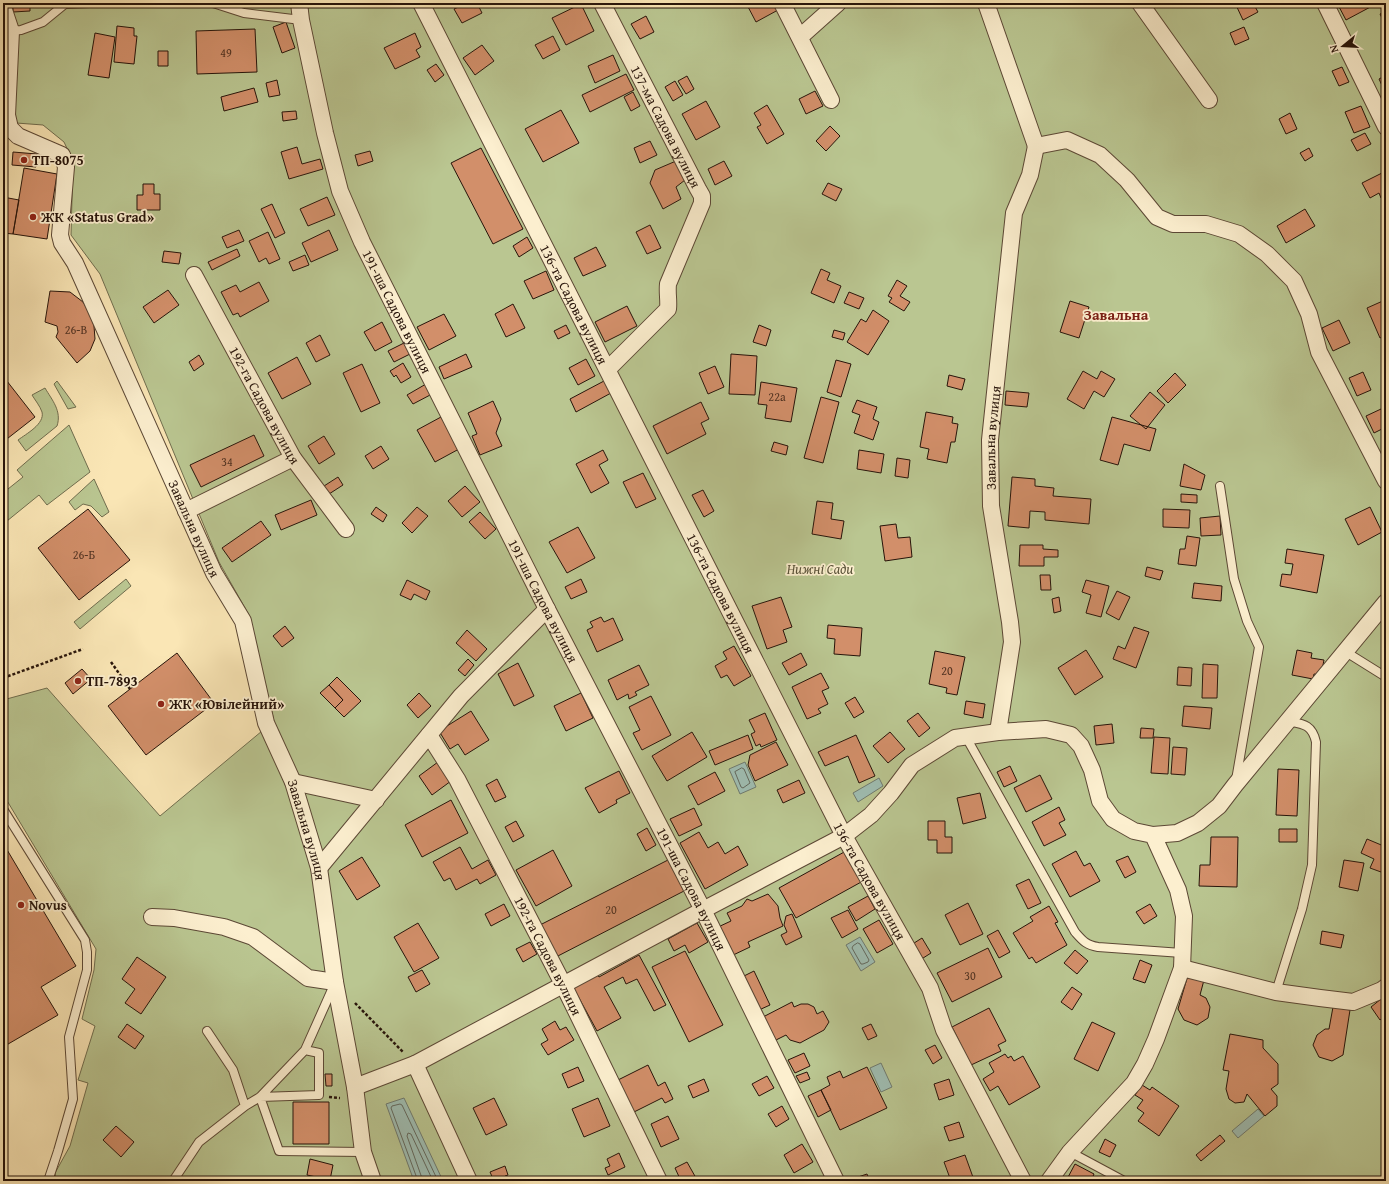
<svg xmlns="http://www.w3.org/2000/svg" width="1389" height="1184" font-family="'Gentium Book Plus',serif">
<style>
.green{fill:#bac691;stroke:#706d4e}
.water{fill:#9fbeb3;stroke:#6f7a6f}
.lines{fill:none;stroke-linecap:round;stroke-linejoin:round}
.shore{stroke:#63695e;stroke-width:1}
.building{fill:#d28f6a;stroke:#27140a}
.service-casing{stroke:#5c4835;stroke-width:10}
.minor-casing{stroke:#5c4835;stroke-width:18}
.path{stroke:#27140a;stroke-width:2.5;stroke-dasharray:3 2;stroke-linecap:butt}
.service{stroke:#fcefcf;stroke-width:8}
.minor{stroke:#fcefcf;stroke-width:16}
.poi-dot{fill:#8f2418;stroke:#fcefcf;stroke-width:1.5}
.labels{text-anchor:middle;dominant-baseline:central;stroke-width:3.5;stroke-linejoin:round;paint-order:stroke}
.number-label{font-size:12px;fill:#523322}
.street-label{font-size:14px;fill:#27140a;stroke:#fcefcf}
.poi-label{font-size:14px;font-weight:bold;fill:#27140a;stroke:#fcefcf;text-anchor:start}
.park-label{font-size:14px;font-style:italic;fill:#5a5239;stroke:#fcefcf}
.neighbourhood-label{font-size:15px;font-weight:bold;fill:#7a1f14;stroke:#fcefcf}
</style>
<rect width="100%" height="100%" fill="#fae6b5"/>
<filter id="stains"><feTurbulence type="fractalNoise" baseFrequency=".005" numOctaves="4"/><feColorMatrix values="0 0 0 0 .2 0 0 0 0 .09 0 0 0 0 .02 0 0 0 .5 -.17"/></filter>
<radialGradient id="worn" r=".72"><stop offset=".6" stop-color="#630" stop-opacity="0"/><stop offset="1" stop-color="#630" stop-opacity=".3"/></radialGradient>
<!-- green -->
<path class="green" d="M3,3H1386V1181H56L55,1173L70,1146L88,1083L78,1080L95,1026L82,1019L94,970L96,949L3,794V700L47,688L160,816L274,721L249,615L219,562L100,274L71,235L73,161L64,142L43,125L3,122Z
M57,381L76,407L68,409L54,384Z
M45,388C52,400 62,411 57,426L26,451L18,440C26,434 45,424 42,412C40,406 35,400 32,395Z
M69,425L90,472L47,505L39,495L7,521L3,516V493L23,477L17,470Z
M94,479L109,512L102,517L91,506L83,504L75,510L69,502Z
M126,579L131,586L80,629L74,622Z"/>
<!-- water -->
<path class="water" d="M745,762L756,787L740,794L729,769Z
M879,778L883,786L858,802L853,793Z
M860,937L875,962L861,971L846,945Z
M881,1063L892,1087L881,1092L870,1068Z
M404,1098L443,1181H414L386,1104Z
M1258,1109L1264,1116L1238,1138L1232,1131Z"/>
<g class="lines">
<!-- shore -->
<path class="shore" d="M742,768L744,769L750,783L743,788L741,787L735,772Z
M858,943L860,944L869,960L868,962L863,964H861L852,948L853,946Z
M418,1181L391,1108L392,1106L400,1104L402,1105L438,1181
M423,1181L407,1136L408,1133L411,1134L433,1181"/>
</g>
<!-- building -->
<path class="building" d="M13,3H30V11L13,12Z
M262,3H284V6L262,7Z
M467,3H477L482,13L462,23L454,9Z
M746,3H774L778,10L756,22Z
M1235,3H1253L1258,12L1243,20Z
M1337,3H1375L1376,4L1346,20Z
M581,4L594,31L566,45L552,18Z
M1386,11V26L1380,14Z
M646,16L654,32L640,39L631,24Z
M286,22L295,48L282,53L273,27Z
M117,26L134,28V36H137L134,64L114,62Z
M1244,27L1249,39L1235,45L1230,33Z
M255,29L257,72L197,74L196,31Z
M95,33L115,37L109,78L88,75Z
M415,33L421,47L416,50L420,57L395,69L384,48Z
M553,36L560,50L543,59L535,45Z
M482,45L494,61L475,75L463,58Z
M158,51H168V66H158Z
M613,55L620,71L595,83L588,66Z
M436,64L444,75L435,82L427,70Z
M1342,67L1349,82L1339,86L1332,71Z
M626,74L634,90L590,112L582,95Z
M1386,75V94L1379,79Z
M687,76L694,89L686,94L678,81Z
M277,80L280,95L269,97L266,83Z
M675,81L683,95L673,101L665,87Z
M254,88L258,102L224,111L221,97Z
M815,91L823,106L806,114L799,99Z
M633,92L640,106L631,111L624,97Z
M706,101L720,127L696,140L682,114Z
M767,105L784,134L767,144L757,127L761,125L754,113Z
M1361,106L1370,127L1354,133L1345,112Z
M561,110L579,143L543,162L525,129Z
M296,111L297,119L283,121L282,112Z
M1290,113L1297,129L1286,134L1279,119Z
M830,126L840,136L826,151L816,141Z
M1365,133L1371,144L1357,151L1351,140Z
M650,141L657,155L640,163L634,148Z
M297,147L302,164L320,159L323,169L289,179L281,152Z
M481,148L523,229L493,244L451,163Z
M1309,148L1313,156L1305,161L1300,153Z
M370,151L373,161L358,166L355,155Z
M13,152L37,154L36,167L12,165Z
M676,161L685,180L676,187L681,199L663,209L650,183L655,170Z
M724,161L732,176L715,185L708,169Z
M24,168L57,174L47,239L13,234Z
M1386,171V196L1381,198L1379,193L1370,198L1362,183Z
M828,183L842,189L836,201L822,194Z
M143,184H154V194H160V210H137V195H143Z
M3,197L19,200L13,234L3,233Z
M327,197L335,215L308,226L300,209Z
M272,204L285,233L275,238L261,209Z
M1305,209L1315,226L1286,243L1277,226Z
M650,225L661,248L647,254L636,232Z
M239,230L244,241L227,248L222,237Z
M329,230L338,250L311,262L302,243Z
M268,232L280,259L269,264L266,258L259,262L249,241Z
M527,237L533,248L519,257L513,246Z
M596,247L606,266L583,276L574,258Z
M237,249L240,256L212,270L208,262Z
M164,251L181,253L179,264L162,262Z
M305,255L309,265L293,271L289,262Z
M821,269L830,273L827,280L841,286L834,303L811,293Z
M546,271L554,290L533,299L524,281Z
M897,280L907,286L900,296L910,302L904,311L889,302L892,298L888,296Z
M259,282L269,301L240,317L238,313L233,315L221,292L236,285L240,292Z
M168,290L179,305L154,323L143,307Z
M50,291L70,292L83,302L90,313L94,326L95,339L90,351L77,363L56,337L58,332L57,326L45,322Z
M849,292L864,298L859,309L844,303Z
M1385,300L1386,335L1380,338L1367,308Z
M1070,301L1089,307L1079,338L1060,332Z
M513,304L525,328L506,337L495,314Z
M627,306L637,326L605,342L595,322Z
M873,310L889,321L868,355L847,342L861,319L866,322Z
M444,314L456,336L429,350L417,327Z
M1339,320L1350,343L1333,351L1322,328Z
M382,322L392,342L375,351L364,332Z
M566,325L570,333L558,339L554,331Z
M759,325L771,330L766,346L753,342Z
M834,330L845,333L843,340L832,337Z
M320,335L330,355L316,362L306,343Z
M404,343L410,354L394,362L388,351Z
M466,354L472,367L444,379L439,367Z
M731,354L757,356L755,395L729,394Z
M199,355L204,364L194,371L189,362Z
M297,357L311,384L282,399L268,373Z
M586,359L595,376L578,385L569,368Z
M836,360L851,364L841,397L827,392Z
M403,363L411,377L401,383L396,375L394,377L390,371Z
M362,364L380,403L361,412L343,373Z
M715,366L724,387L708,394L699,373Z
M1083,371L1097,379L1101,371L1115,379L1104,397L1094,391L1084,409L1067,399Z
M1363,372L1371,390L1357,396L1349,378Z
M1175,373L1186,385L1168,403L1157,391Z
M949,375L965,379L962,390L947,386Z
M3,376L35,417L3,442Z
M604,381L611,393L576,412L570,399Z
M761,382L797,388L791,422L765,418L767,405L758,404Z
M426,384L432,394L413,404L407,395Z
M1006,391L1029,393L1027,407L1005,405Z
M1150,392L1165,405L1146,429L1130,416Z
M821,397L839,402L823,463L804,458Z
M857,400L877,407L873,419L879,422L873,440L854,433L860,415L852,412Z
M493,401L501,419L496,433L502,446L480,455L472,436L477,434L468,413Z
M701,402L709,419L701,423L706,434L667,454L653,426Z
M1381,409L1386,419V427L1374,433L1366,416Z
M926,412L953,417L952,423L958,424L955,442H951L947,463L927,459L929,449L920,447Z
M441,417L459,449L435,462L417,430Z
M1112,417L1156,429L1150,451L1124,444L1118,465L1100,460Z
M254,435L264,456L201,487L190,465Z
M324,436L335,454L319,464L308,446Z
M774,442L788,446L786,455L771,451Z
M381,446L389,459L373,469L365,456Z
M603,450L608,460L599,465L609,483L591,493L576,464Z
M859,450L884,454L881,473L857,469Z
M897,458L910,460L908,478L895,476Z
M1184,464L1205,475L1201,490L1180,486Z
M643,473L656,499L636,508L623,482Z
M338,477L343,485L329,494L324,486Z
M1012,477L1035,479V486L1054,488L1053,496L1091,499L1089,524L1045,520V512L1030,511L1029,528L1008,526Z
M465,486L480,502L462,517L448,501Z
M703,490L714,511L704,517L692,495Z
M1181,494L1197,495V503L1181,502Z
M311,500L317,515L281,530L275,515Z
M817,501L833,503L831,519L844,521L841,539L812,534Z
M376,507L387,515L383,522L371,514Z
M417,507L428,516L412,533L402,523Z
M1370,507L1382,532L1358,545L1345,519Z
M88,509L130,560L79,600L38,548Z
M1163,509L1190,510L1189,528L1163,527Z
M480,512L496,529L485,539L469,522Z
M1220,516L1221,535L1201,536L1200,518Z
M261,521L271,535L232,562L222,548Z
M896,524L898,538L910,537L912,557L885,561L880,526Z
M578,527L595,558L567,573L549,542Z
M1187,536L1200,538L1196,566L1178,564L1180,549H1185Z
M1020,545H1043V549L1058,550V557H1044V566H1019Z
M1287,549L1324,555L1317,593L1280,586L1282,574L1291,575L1293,564L1285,563Z
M1147,567L1163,571L1160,580L1145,576Z
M1040,575H1050L1051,590H1041Z
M581,579L587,592L571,599L565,587Z
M407,580L430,591L426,600L414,594L411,600L400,595Z
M1086,580L1109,586L1101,617L1086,613L1091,595L1082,592Z
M1194,583L1222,586L1221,601L1192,598Z
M1117,591L1130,597L1119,620L1106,613Z
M781,597L792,627L783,630L787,642L767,649L752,606Z
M1059,597L1061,611L1054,613L1052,599Z
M601,617L604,622L613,618L623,640L597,652L587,630L593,627L590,622Z
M828,625L862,628L860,656L834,654L835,639L827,638Z
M285,626L294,638L282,647L273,636Z
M1134,627L1149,632L1136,668L1113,659L1118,646L1125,649Z
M467,630L487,649L476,661L456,643Z
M734,646L751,676L734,686L727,675L721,678L715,666L727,659L723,652Z
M1086,650L1103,677L1075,695L1058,668Z
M1297,650L1312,653L1311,658L1324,660L1321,675L1314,674L1313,679L1292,675Z
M935,651L965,657L957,695L946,693L947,688L929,684Z
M177,653L214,703L146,755L108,706Z
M801,653L807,665L789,675L782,663Z
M468,659L474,665L465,676L458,670Z
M518,663L534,696L514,706L498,674Z
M1203,664L1218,665L1217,698H1202Z
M639,665L649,685L635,692L637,695L629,699L628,694L617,700L608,680Z
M1178,667L1192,668L1191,686L1177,685Z
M82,669L91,679L73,694L65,683Z
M821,673L829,688L822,691L828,704L818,709L821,713L807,719L792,687Z
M337,677L361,701L344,717L335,708L343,700L329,685Z
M329,685L343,700L335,708L320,693Z
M419,693L431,706L418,718L407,705Z
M581,693L593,718L566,731L554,706Z
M651,696L671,735L642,750L633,733L640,730L629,707Z
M855,697L864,712L854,718L845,703Z
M966,701L985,704L983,718L964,714Z
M1184,706L1212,708L1210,729L1182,726Z
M471,711L489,740L465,755L458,744L450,749L439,731Z
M765,713L777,740L761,747L760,744L756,746L751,734L755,732L749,720Z
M918,713L930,728L919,737L907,721Z
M1112,724L1114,743L1096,745L1094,726Z
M1141,728L1154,729L1153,738H1140Z
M692,732L707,757L667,781L652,756Z
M890,732L905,749L888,763L873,746Z
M748,735L753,749L715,765L709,751Z
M856,735L875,776L859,783L848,756L825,766L818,752Z
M1154,737L1170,738L1168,774L1151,773Z
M776,742L788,765L755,781L748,765L750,755Z
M1173,747L1187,748L1185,775L1171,774Z
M438,762L451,781L432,795L419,776Z
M1010,766L1017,781L1004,787L997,772Z
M1278,769L1299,770L1297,816L1276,815Z
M619,771L630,793L616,800L617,803L599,813L585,788Z
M715,772L725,791L698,805L688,786Z
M1040,775L1052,799L1026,812L1014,788Z
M497,779L506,797L495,802L486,785Z
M799,780L805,793L783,803L777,790Z
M980,793L986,818L963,824L957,798Z
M451,800L468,833L422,857L405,825Z
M1059,807L1065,820L1059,823L1066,835L1044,846L1032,822Z
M694,808L702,825L679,836L670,819Z
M516,821L524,836L513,842L505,827Z
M928,821H945V837H952V853H937V840H928Z
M647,828L656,845L646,851L637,834Z
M1279,829H1297V842H1279Z
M699,832L708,848L718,842L725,854L738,846L748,865L705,889L680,843Z
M1211,837H1238L1237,887L1199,886L1200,865H1210Z
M1367,839L1386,847V862L1381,872L1370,868L1374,859L1361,853Z
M3,843L76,966L41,987L58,1015L3,1047Z
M460,847L472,869L488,860L496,875L480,884L477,879L456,890L450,878L444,881L433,862Z
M553,850L572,886L536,906L516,870Z
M846,851L863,881L796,918L779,888Z
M1076,851L1084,866L1090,863L1100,881L1070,897L1052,864Z
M1128,856L1136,872L1125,878L1116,861Z
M362,857L380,886L357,900L339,871Z
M668,860L684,891L554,958L538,926Z
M1344,860L1364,863L1358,891L1339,887Z
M1029,879L1041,903L1028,909L1016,885Z
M768,894L778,906L780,918L783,926L748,942L750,947L729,957L716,928L731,921L727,913L742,906L747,899L752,901Z
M868,896L875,909L856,921L848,907Z
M968,903L983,934L960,945L945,915Z
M504,904L510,916L491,926L485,914Z
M1150,904L1157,916L1144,924L1136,912Z
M1049,906L1058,922L1055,923L1067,945L1036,963L1032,957L1029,959L1013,933L1033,921L1030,917Z
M848,910L858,929L842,938L831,918Z
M792,914L802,937L786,945L781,935L787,932L784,925L786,916Z
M879,920L893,944L877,953L863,929Z
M418,923L439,958L414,972L394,937Z
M697,923L708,942L689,953L685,945L674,951L668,939Z
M998,930L1010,952L999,958L987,936Z
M1322,931L1344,935L1341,948L1320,944Z
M922,938L931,953L920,960L911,945Z
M530,942L537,954L523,962L516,949Z
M988,948L1002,977L952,1002L937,973Z
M1075,950L1088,961L1077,974L1064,963Z
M685,951L723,1025L689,1042L652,967Z
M639,955L666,1005L654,1011L637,979L626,984L623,977L604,987L621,1018L597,1031L573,987L597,974L599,977Z
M137,957L166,977L141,1014L125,1003L135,989L122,979Z
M1140,960L1152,965L1145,983L1133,979Z
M422,970L430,984L416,992L408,977Z
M754,971L770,1005L759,1010L740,978Z
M1188,975L1204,980L1200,995L1206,998L1210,1007L1208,1018L1197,1025L1184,1020L1178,1009Z
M1072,987L1082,994L1072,1010L1061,1002Z
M1386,995V1015L1380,1020L1371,1007Z
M792,1002L794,1007L801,1004H808L814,1007L817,1014L823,1011L829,1022L824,1030L800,1043L790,1040L786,1035L774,1041L763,1017Z
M1333,1007L1350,1010L1343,1055L1332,1061L1319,1057L1313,1045L1317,1035L1325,1029H1329Z
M989,1008L1006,1041L998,1045L1001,1051L971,1065L952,1027Z
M555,1021L560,1030L566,1027L574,1040L548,1055L541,1044L548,1040L542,1029Z
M1092,1022L1115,1033L1098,1071L1074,1059Z
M127,1024L144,1036L135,1049L118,1037Z
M871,1024L877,1036L868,1040L862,1028Z
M1230,1034L1263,1040V1048L1278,1064V1084L1271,1089L1277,1096V1106L1265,1116L1247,1094L1244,1102L1235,1103L1229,1099L1226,1089L1229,1071L1223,1070Z
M935,1045L942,1058L933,1064L925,1050Z
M804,1053L810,1066L795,1073L788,1060Z
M1005,1054L1008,1058L1011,1056L1014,1061L1023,1056L1040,1087L1009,1105L998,1086L990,1091L983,1079L994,1072L989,1063Z
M648,1065L658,1086L665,1082L673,1099L665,1103L662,1098L634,1112L618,1080Z
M578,1067L584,1081L568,1088L562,1074Z
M867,1067L887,1108L840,1130L821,1090L830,1085L827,1077L840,1071L843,1078Z
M807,1072L810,1079L800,1083L796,1076Z
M325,1074H332V1086H326Z
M767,1076L774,1088L759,1096L752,1084Z
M704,1079L709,1091L693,1098L688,1086Z
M949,1079L954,1095L939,1100L934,1084Z
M1142,1085L1150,1090L1152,1087L1179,1106L1159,1136L1138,1121L1144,1113L1137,1108L1143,1100L1135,1095Z
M821,1090L831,1110L818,1117L808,1096Z
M494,1098L507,1125L486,1135L473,1108Z
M598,1098L610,1126L584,1137L572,1109Z
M293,1102H329V1144H293Z
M782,1106L789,1119L776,1127L768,1114Z
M668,1116L679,1139L661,1147L651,1124Z
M959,1122L964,1137L949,1141L944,1127Z
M116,1126L134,1142L121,1157L103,1140Z
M1220,1135L1225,1141L1201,1161L1196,1155Z
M1105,1139L1116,1145L1110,1157L1099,1152Z
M802,1144L813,1162L794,1173L784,1155Z
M619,1153L625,1167L608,1175L605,1168L610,1166L607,1159Z
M965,1155L974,1180L978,1178L980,1181H951L944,1162Z
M310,1159L333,1165L330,1180L307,1175Z
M687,1162L696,1178L690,1181H681L675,1168Z
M1075,1164L1094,1174L1091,1181H1066Z
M505,1166L508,1175L505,1176L507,1181H494L490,1172Z
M867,1174L870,1181H852V1179Z"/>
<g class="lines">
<defs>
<path id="service" d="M213,3L244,13L301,20
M11,31L21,30L43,22L65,4L89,3
M1220,486L1234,579L1247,621L1259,647L1236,780
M1346,652L1386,677
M966,737L1075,932C1083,941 1086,945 1098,947L1182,953
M3,809L85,940L87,952V970L69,1037L73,1099L58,1151L48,1181
M1276,992L1302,909L1312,865L1316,742C1312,724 1303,724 1287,721
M305,1050L334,985
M245,1106L260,1097L305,1050L319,1053V1095L260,1097L279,1151L363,1152
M1070,1152L1124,1181
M173,1181L199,1142L245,1106L233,1070L207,1031"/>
<g id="minor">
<path id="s1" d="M299,3L301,20L325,133L340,191L362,242L547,609L703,910L836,1181"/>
<path id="s2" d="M421,3L844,836L930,988L944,1030L1023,1181"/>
<path id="s3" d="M602,3L698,189L702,196V203L668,284C667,293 669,301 668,309L608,369"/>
<path d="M782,3L831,100"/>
<path d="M986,3L1036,146"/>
<path d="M1140,3L1209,100"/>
<path d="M1325,3L1386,127"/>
<path id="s4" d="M3,7L11,31L7,115L10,128L18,136L62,155L66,167L60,235L62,243L75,263L214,573L243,621L266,723L293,782L319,868L335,982L355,1087L363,1152L373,1181"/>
<path d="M800,37L838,3"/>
<path d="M1036,146L1067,140L1100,155L1127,180L1157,217L1173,224H1206L1239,234L1267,254L1294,281L1309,314L1319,352L1386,481"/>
<path id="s5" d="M194,275L293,458L346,529"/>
<path d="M186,511L293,458"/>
<path id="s6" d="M998,732L1012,642L1010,622L991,506L990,440L1014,213L1030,175L1036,146"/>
<path id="s7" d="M429,735L457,779L563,984L659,1181"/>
<path d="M293,782L376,800"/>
<path d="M1153,835L1177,833L1198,823L1219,806L1235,785L1386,602"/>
<path d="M319,868L461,696L547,609"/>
<path d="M152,917L174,918L224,927L253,937L308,978L335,982"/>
<path d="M1182,968L1276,992L1320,998L1353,1002L1382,990L1386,987"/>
<path d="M415,1064L469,1181"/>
<path d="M355,1087L415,1064L703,910L844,836L871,815L891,793L912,765L955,738L998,732L1046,729L1071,735L1081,746L1092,770L1100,801L1113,819L1134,831L1153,835L1178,890L1184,916L1182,968L1156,1039L1145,1064L1134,1083L1070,1152L1049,1181"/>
</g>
</defs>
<!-- service casing -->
<use href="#service" class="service-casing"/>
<!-- minor casing -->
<use href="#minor" class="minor-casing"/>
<!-- path -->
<path class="path" d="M111,662L130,689
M3,678L83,649
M355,1003L403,1052
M329,1097L340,1098"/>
<!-- service -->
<use href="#service" class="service"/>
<!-- minor -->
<use href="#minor" class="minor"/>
</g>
<!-- markers -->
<g class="poi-dot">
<circle cx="24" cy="160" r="4"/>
<circle cx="33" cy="217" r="4"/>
<circle cx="78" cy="681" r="4"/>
<circle cx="161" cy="704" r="4"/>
<circle cx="21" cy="905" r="4"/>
</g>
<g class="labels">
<!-- number labels -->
<g class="number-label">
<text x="226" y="52">49</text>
<text x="76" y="329">26-В</text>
<text x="777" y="396">22а</text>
<text x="227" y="461">34</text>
<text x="84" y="554">26-Б</text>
<text x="947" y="670">20</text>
<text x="611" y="909">20</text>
<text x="970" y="975">30</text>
</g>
<!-- street labels -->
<g class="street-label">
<text stroke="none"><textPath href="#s3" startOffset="139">137-ма Садова вулиця</textPath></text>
<text stroke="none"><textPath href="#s2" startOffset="338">136-та Садова вулиця</textPath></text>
<text stroke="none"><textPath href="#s1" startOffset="326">191-ша Садова вулиця</textPath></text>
<text stroke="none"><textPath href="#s5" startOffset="148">192-га Садова вулиця</textPath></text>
<text stroke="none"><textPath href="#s6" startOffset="297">Завальна вулиця</textPath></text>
<text stroke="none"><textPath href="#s4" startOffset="586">Завальна вулиця</textPath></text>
<text stroke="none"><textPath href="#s2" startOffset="662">136-та Садова вулиця</textPath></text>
<text stroke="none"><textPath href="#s1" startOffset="650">191-ша Садова вулиця</textPath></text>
<text stroke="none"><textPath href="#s4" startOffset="910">Завальна вулиця</textPath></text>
<text stroke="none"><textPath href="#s2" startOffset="986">136-та Садова вулиця</textPath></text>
<text stroke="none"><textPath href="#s1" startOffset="974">191-ша Садова вулиця</textPath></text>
<text stroke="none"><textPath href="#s7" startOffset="251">192-га Садова вулиця</textPath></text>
</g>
<!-- poi labels -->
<g class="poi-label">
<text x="32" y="160">ТП-8075</text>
<text x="41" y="217">ЖК «Status Grad»</text>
<text x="86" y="681">ТП-7893</text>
<text x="169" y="704">ЖК «Ювілейний»</text>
<text x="29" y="905">Novus</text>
</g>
<!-- park labels -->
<g class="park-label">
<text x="820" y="569">Нижні Сади</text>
</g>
<!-- neighbourhood labels -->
<g class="neighbourhood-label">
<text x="1116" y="314">Завальна</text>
</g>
</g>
<!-- margin -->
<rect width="1389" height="1184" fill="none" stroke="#fae6b5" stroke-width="16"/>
<rect x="4" y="4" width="1381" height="1176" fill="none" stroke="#27140a" stroke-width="2"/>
<rect x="8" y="8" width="1373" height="1168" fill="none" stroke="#27140a"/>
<!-- north arrow -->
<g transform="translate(1343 46) rotate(252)" stroke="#fcefcf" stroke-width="3" paint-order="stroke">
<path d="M0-3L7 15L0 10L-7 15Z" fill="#27140a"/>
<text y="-6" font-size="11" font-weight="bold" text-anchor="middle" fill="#27140a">N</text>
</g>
<rect width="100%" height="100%" filter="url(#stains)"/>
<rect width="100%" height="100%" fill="url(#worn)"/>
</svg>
